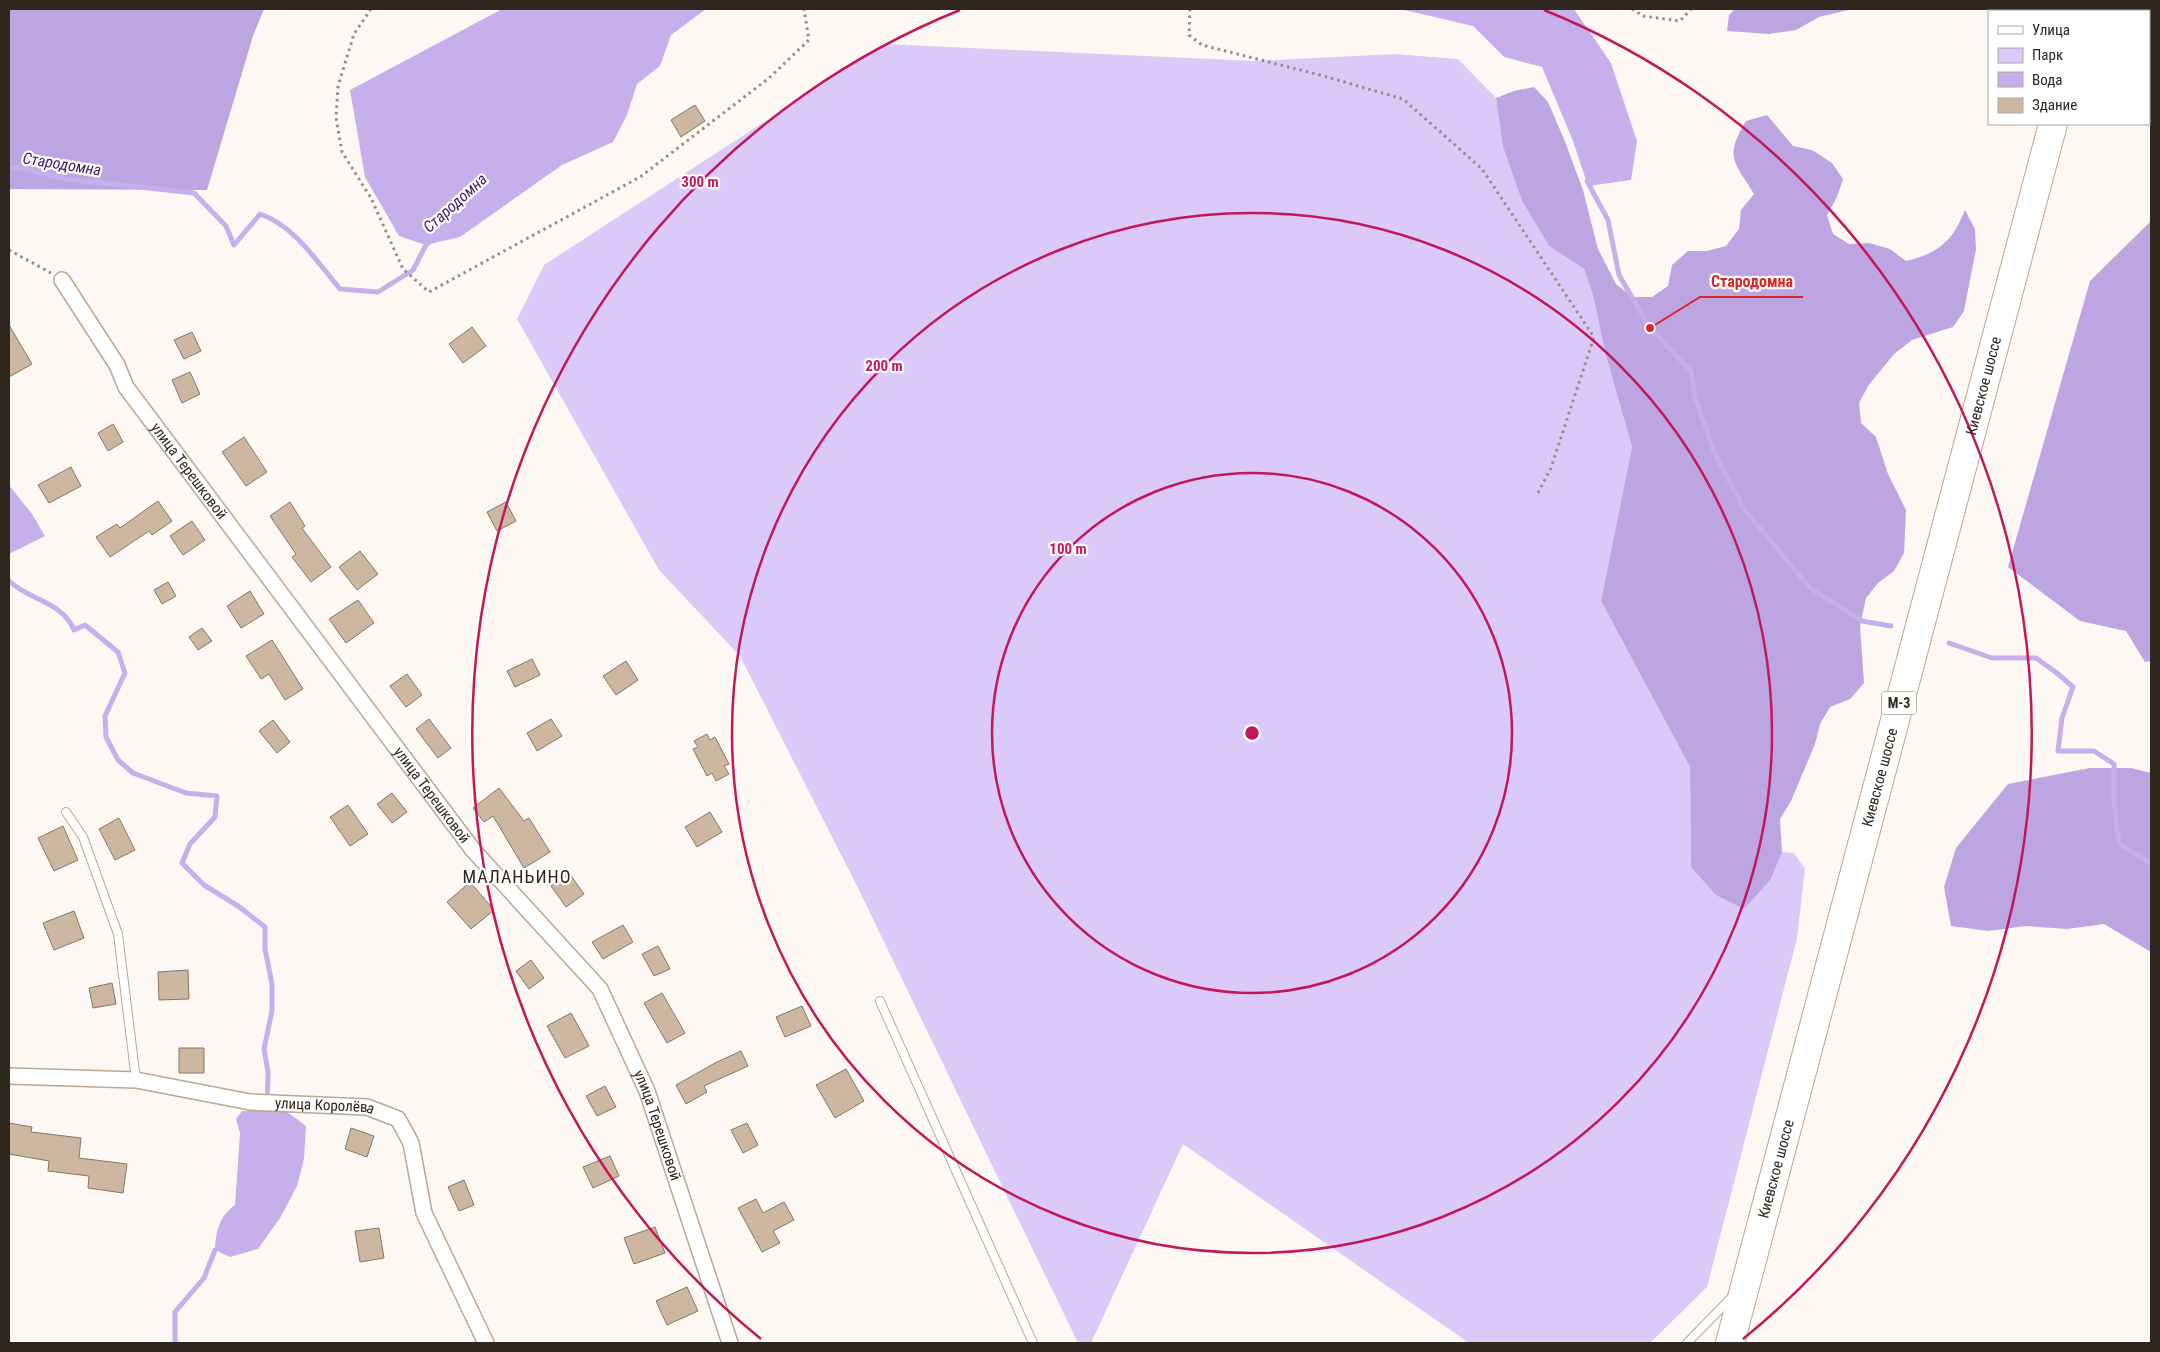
<svg xmlns="http://www.w3.org/2000/svg" width="2160" height="1352" font-family="'Roboto Condensed',sans-serif">
<style>
.green{fill:#dbcaf7}
.forest{fill:#bda5e1}
.water{fill:#c7afeb}
.lines{fill:none;stroke-linecap:round;stroke-linejoin:round}
.stream{stroke:#c7afeb;stroke-width:5}
.building{fill:#cdb7a0;stroke:#897560}
.lane-casing{stroke:#bda791;stroke-width:10}
.street-casing{stroke:#bda791;stroke-width:18}
.highway-casing{stroke:#bda791;stroke-width:30}
.path{stroke:#958e87;stroke-width:3;stroke-dasharray:2.5 4;stroke-linecap:butt}
.lane{stroke:#fff;stroke-width:8}
.street{stroke:#fff;stroke-width:15}
.highway{stroke:#fff;stroke-width:28}
.ring{fill:none;stroke:#c2185b;stroke-width:2.5}
.labels{text-anchor:middle;dominant-baseline:central;stroke-width:4.5;stroke-linejoin:round;paint-order:stroke}
.shield{fill:#fff;stroke:#6d6761;stroke-width:1}
.shield-label{font-size:14px;font-weight:bold;fill:#2f261d}
.street-label{font-size:15px;fill:#2f261d;stroke:#fff}
.water-label{font-size:16px;font-style:italic;fill:#3e1c61;stroke:#fff}
.quarter-label{font-size:18px;letter-spacing:1px;fill:#2f261d;stroke:#fff}
.centre{fill:#c2185b;stroke:#fff;stroke-width:2.5}
.ring-label{font-size:15px;text-anchor:middle;font-weight:bold;fill:#c2185b;stroke:#fff;stroke-width:4.5;stroke-linejoin:round;paint-order:stroke}
.leader{fill:none;stroke:#d62828;stroke-width:2}
.callout-dot{fill:#d62828;stroke:#fff;stroke-width:2}
.callout-label{font-size:16px;text-anchor:middle;font-weight:bold;fill:#d62828;stroke:#fff;stroke-width:4.5;stroke-linejoin:round;paint-order:stroke}
</style>
<rect width="100%" height="100%" fill="#fdf8f3"/>
<!-- green -->
<path class="green" d="M884,44L1253,61L1394,54L1458,59L1496,98L1503,147L1522,201L1549,246L1584,269L1593,295L1605,352L1632,447L1601,601L1690,767L1691,867L1771,879L1782,852L1794,853L1805,869L1797,938L1707,1287L1650,1343H1469L1183,1144L1091,1343H1078L858,888L740,656L659,570L517,319L544,265Z"/>
<!-- forest -->
<path class="forest" d="M9,9H264L253,36L207,190L9,189Z
M1735,9H1852L1819,17L1796,30L1769,34L1727,31L1729,15Z
M1534,87L1548,102L1564,139L1583,190L1598,249L1616,284L1632,297H1652L1668,286L1672,265L1688,251H1707L1726,246L1739,229L1741,210L1754,194C1734,161 1724,158 1746,121L1767,115L1793,146L1812,150L1832,163L1843,179L1837,197L1827,215L1833,234L1849,244L1869,243L1890,249L1906,261C1939,253 1952,242 1965,210L1975,229L1976,249L1964,311L1953,327L1912,340L1894,354L1868,386L1859,403L1861,423L1876,437L1888,474L1906,510L1904,553L1894,571L1878,583L1866,598L1860,626L1864,683L1850,699L1830,707L1820,724L1815,744L1791,801L1780,819L1782,852L1771,879L1744,909L1716,895L1691,867L1690,767L1601,601L1632,447L1605,352L1593,295L1584,269L1549,246L1522,201L1503,147L1496,98L1514,91Z
M2151,221V661L2145,662L2126,631L2080,621L2008,567L2090,281Z
M2090,768H2131L2151,773V952L2104,924L2067,929L2026,926L1988,931L1951,926L1944,887L1956,848L2008,784Z"/>
<!-- water -->
<path class="water" d="M502,9H706L671,35L660,66L637,84L627,115L613,142L562,165L460,237L426,245L399,236L365,177L350,90Z
M1400,9H1574L1611,63L1637,141L1631,180L1588,186L1573,141L1542,67L1504,57L1473,26Z
M9,485L32,514L45,536L9,554Z
M242,1111H286L306,1126L304,1159L297,1186L280,1218L258,1249L230,1257L215,1250C216,1230 219,1217 235,1205L240,1133L236,1119Z"/>
<g class="lines">
<!-- stream -->
<path class="stream" d="M9,168H20L66,179L194,193L226,226L234,245L260,214C295,226 317,262 340,289L378,292L413,270L426,245L431,241
M1587,181L1608,220L1619,275L1650,328L1691,371L1695,397L1715,454L1744,509L1810,588L1862,621L1891,626
M9,581C29,600 63,602 74,630L85,625L118,652L125,673L105,716L106,737L118,760L133,773L186,793L217,796L215,817L190,844L182,863L204,885L238,906L265,927V949L272,984V1011L264,1049L268,1072L267,1111
M1949,643L1992,658H2036L2057,673L2073,687L2062,718L2058,751H2094L2114,764V801L2119,844L2151,863
M175,1343V1312L204,1278L215,1250"/>
</g>
<!-- building -->
<path class="building" d="M695,105L705,121L681,137L671,120Z
M9,325L32,364L9,377Z
M472,327L486,346L463,363L449,344Z
M192,332L201,351L184,359L174,340Z
M190,372L200,394L182,403L172,380Z
M113,424L123,442L108,451L98,433Z
M244,437L267,472L246,486L222,452Z
M71,467L81,486L49,503L38,485Z
M158,501L172,521L152,535L149,531L110,557L96,537L117,524L120,528Z
M290,502L305,526L302,528L331,567L311,582L292,557L296,554L270,516Z
M506,502L516,521L497,531L487,512Z
M192,521L205,540L183,555L170,536Z
M360,551L378,574L357,590L339,567Z
M168,582L176,596L162,604L154,590Z
M250,591L264,614L241,628L227,606Z
M358,600L374,623L346,643L329,619Z
M202,628L212,641L198,650L189,637Z
M272,640L303,689L285,700L269,674L261,679L246,656Z
M532,659L540,675L515,687L507,671Z
M626,661L638,680L616,695L603,676Z
M407,674L422,695L406,707L390,686Z
M429,719L451,748L438,758L416,729Z
M551,719L562,736L537,751L527,733Z
M273,720L290,742L277,753L259,731Z
M707,734L710,740L715,737L729,764L724,766L729,774L716,781L712,773L707,776L693,749L698,747L694,741Z
M499,788L524,821L529,818L550,852L524,868L493,816L484,822L473,808Z
M392,793L407,812L392,823L377,804Z
M348,805L368,834L350,846L330,817Z
M710,812L722,832L697,847L685,827Z
M119,818L135,850L115,860L99,829Z
M63,826L78,860L54,871L38,838Z
M569,873L584,894L566,907L551,886Z
M470,882L494,910L471,929L447,902Z
M74,911L84,938L54,950L43,923Z
M623,925L633,942L603,959L592,942Z
M658,946L670,969L654,976L642,954Z
M531,960L544,978L529,989L516,971Z
M188,970L189,999L159,1000L158,972Z
M112,983L116,1004L93,1008L89,988Z
M662,993L685,1033L667,1043L644,1003Z
M802,1006L811,1026L785,1037L776,1017Z
M571,1013L589,1046L565,1058L547,1026Z
M179,1048H204V1073H179Z
M741,1051L748,1066L704,1086L707,1092L686,1104L676,1085L715,1063Z
M846,1069L864,1101L835,1118L816,1085Z
M605,1086L616,1107L597,1116L586,1096Z
M9,1123L32,1127L31,1132L81,1138L79,1158L127,1164L123,1193L88,1188L89,1176L48,1171L49,1161L9,1154Z
M747,1123L758,1145L743,1153L731,1130Z
M351,1128L374,1136L367,1157L345,1149Z
M610,1156L619,1176L593,1188L583,1167Z
M464,1180L474,1205L459,1211L448,1187Z
M756,1199L763,1213L784,1202L794,1220L773,1231L780,1243L762,1252L738,1208Z
M655,1227L665,1253L634,1264L624,1238Z
M379,1228L384,1258L360,1262L355,1231Z
M687,1287L698,1311L667,1325L656,1301Z"/>
<g class="lines">
<defs>
<path id="lane" d="M2060,9L2061,11
M66,812L83,837L118,934L136,1080
M880,1001L1033,1343
M1687,1343L1734,1295"/>
<g id="street">
<path id="s1" d="M62,280L117,365L126,387L473,850L600,989L647,1091L730,1343"/>
<path id="s2" d="M9,1076L136,1080L250,1102L367,1107L398,1119L411,1143L424,1213L486,1343"/>
</g>
<g id="highway">
<path d="M2083,11V9"/>
<path id="s3" d="M1730,1343L2053,124"/>
</g>
</defs>
<!-- lane casing -->
<use href="#lane" class="lane-casing"/>
<!-- street casing -->
<use href="#street" class="street-casing"/>
<!-- highway casing -->
<use href="#highway" class="highway-casing"/>
<!-- path -->
<path class="path" d="M371,9L354,34L338,86L336,118L342,152L371,198L403,269L429,292L640,177L769,78L809,40L804,9
M1190,9L1189,35L1202,45L1320,75L1403,99L1482,169L1594,337L1551,468L1538,493
M1632,9L1643,16L1680,21L1691,9
M9,250L51,273"/>
<!-- lane -->
<use href="#lane" class="lane"/>
<!-- street -->
<use href="#street" class="street"/>
<!-- highway -->
<use href="#highway" class="highway"/>
</g>
<!-- distance rings -->
<g class="ring">
<circle cx="1252" cy="733" r="260"/>
<circle cx="1252" cy="733" r="520"/>
<path d="M761 1339A780 780 0 0 1 960 10M1544 10A780 780 0 0 1 1743 1339"/>
</g>
<g class="labels">
<!-- shield labels -->
<rect class="shield" x="1881.5" y="691.5" width="35" height="23" rx="4"/>
<g class="shield-label">
<text x="1899" y="703">М-3</text>
</g>
<!-- street labels -->
<g class="street-label">
<text stroke="none"><textPath href="#s3" startOffset="990">Киевское шоссе</textPath></text>
<text stroke="none"><textPath href="#s1" startOffset="230">улица Терешковой</textPath></text>
<text stroke="none"><textPath href="#s3" startOffset="585">Киевское шоссе</textPath></text>
<text stroke="none"><textPath href="#s1" startOffset="635">улица Терешковой</textPath></text>
<text stroke="none"><textPath href="#s2" startOffset="318">улица Королёва</textPath></text>
<text stroke="none"><textPath href="#s1" startOffset="1040">улица Терешковой</textPath></text>
<text stroke="none"><textPath href="#s3" startOffset="180">Киевское шоссе</textPath></text>
</g>
<!-- water labels -->
<g class="water-label">
<text transform="translate(62 164) rotate(9)">Стародомна</text>
<text transform="translate(455 203) rotate(-42)">Стародомна</text>
</g>
<!-- quarter labels -->
<g class="quarter-label">
<text x="517" y="876">МАЛАНЬИНО</text>
</g>
</g>
<circle cx="1252" cy="733" r="8" class="centre"/>
<g class="ring-label">
<text x="700" y="187">300 m</text>
<text x="884" y="371">200 m</text>
<text x="1068" y="554">100 m</text>
</g>
<!-- callouts -->
<path class="leader" d="M1650 328L1700 297H1803"/>
<circle class="callout-dot" cx="1650" cy="328" r="5"/>
<g class="callout-label">
<text x="1752" y="287">Стародомна</text>
</g>
<!-- border -->
<rect width="2160" height="1352" fill="none" stroke="#2f261d" stroke-width="20"/>
<!-- legend -->
<rect x="1988" y="10" width="162" height="115" fill="#ffffff" stroke="#aca8a5"/>
<rect x="1998" y="26" width="25" height="8" fill="#ffffff" stroke="#aca8a5"/>
<text x="2032" y="35" font-size="15" fill="#2f261d">Улица</text>
<rect x="1998" y="48" width="25" height="15" fill="#dbcaf7" stroke="#aca8a5"/>
<text x="2032" y="60" font-size="15" fill="#2f261d">Парк</text>
<rect x="1998" y="72" width="25" height="15" fill="#c7afeb" stroke="#aca8a5"/>
<text x="2032" y="85" font-size="15" fill="#2f261d">Вода</text>
<rect x="1998" y="98" width="25" height="15" fill="#cdb7a0" stroke="#aca8a5"/>
<text x="2032" y="110" font-size="15" fill="#2f261d">Здание</text>
</svg>
